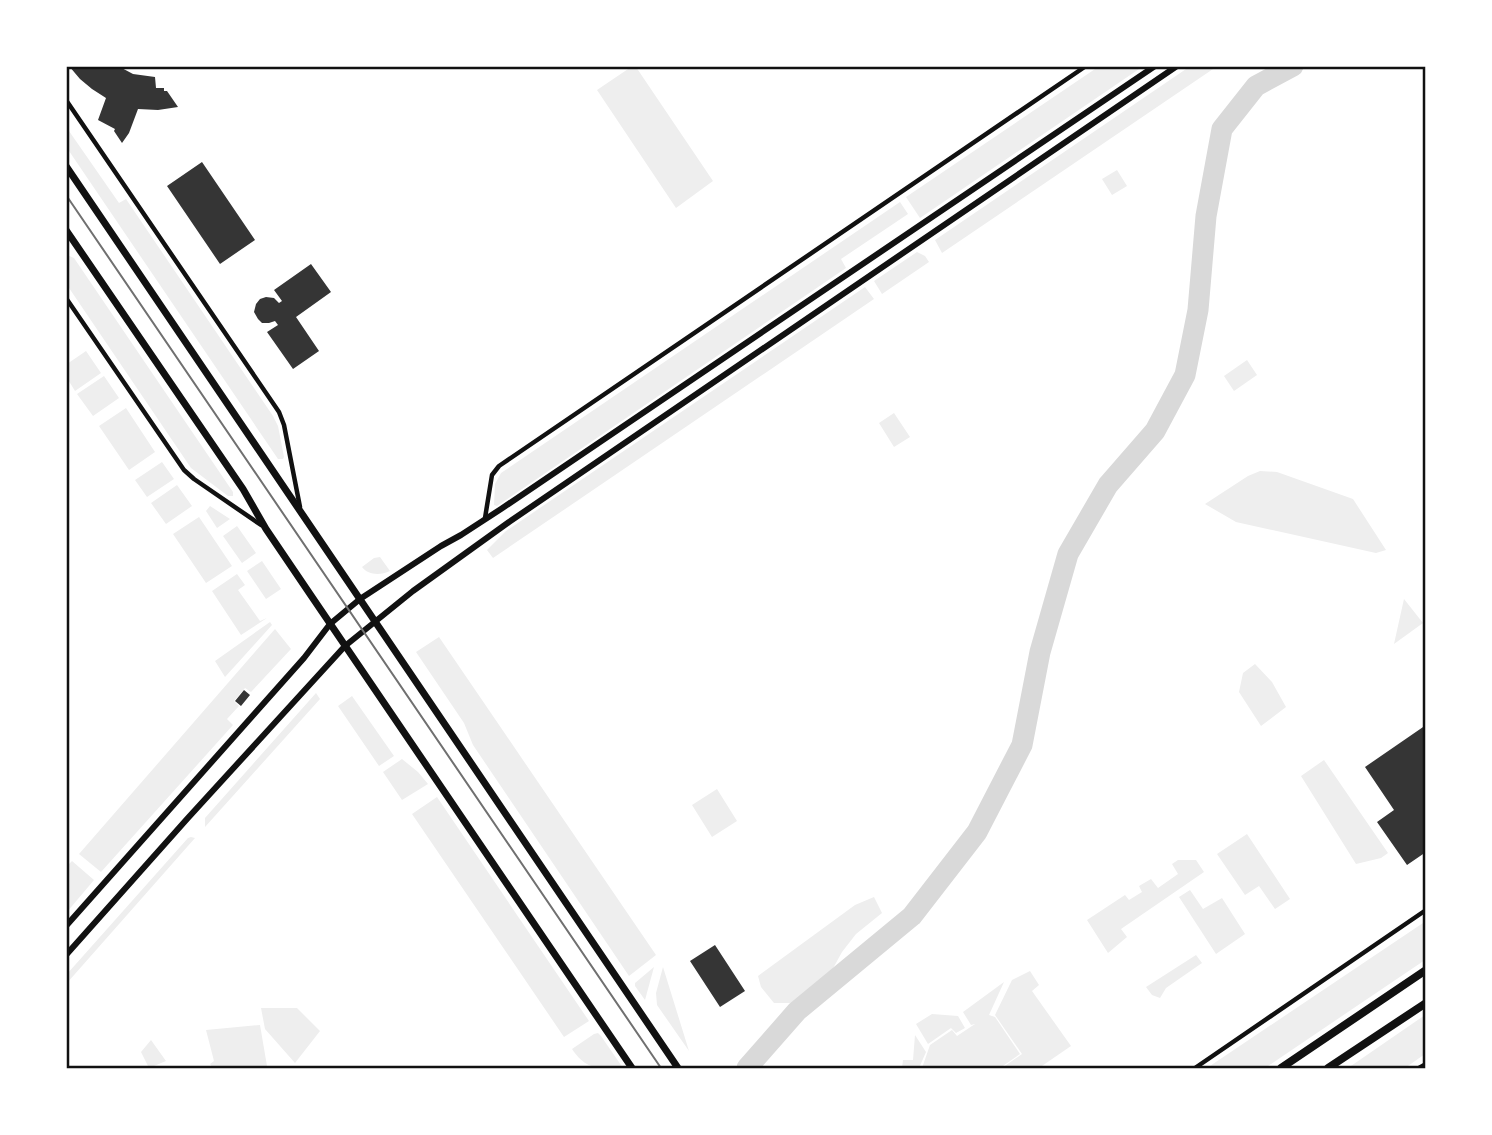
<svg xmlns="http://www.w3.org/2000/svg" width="1492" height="1135" font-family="Lato,sans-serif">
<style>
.green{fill:#eee}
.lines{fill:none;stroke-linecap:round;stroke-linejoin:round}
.river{stroke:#d9d9d9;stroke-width:21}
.building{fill:#353535}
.minor{stroke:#111;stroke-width:4.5}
.tertiary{stroke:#111;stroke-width:6}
.secondary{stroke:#111;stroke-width:7}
.primary{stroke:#111;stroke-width:8}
.tram{stroke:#707070;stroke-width:2}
.neatline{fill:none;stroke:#111;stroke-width:2.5}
</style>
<rect width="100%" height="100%" fill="#fff"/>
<!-- green -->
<path class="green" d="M631,67H636L713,181L676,208L597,90Z
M1098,67H1142L920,218L906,197Z
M1189,67H1216L942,253L935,240Z
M69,131L119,203L126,199L273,416L278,426L284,457L283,459H278L67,148V132Z
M1117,170L1127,186L1112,195L1102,179Z
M900,202L908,214L841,259L846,268L497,506L494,505L495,484L501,473Z
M917,252L925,256L929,262L882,294L874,281Z
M67,255L74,258L233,492V496H228L191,468L67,285Z
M865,287L874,299L493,558L487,550L506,531Z
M86,351L101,373L75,391L67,378V364Z
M1247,360L1257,375L1234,391L1224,376Z
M104,376L119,398L93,416L77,394Z
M126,408L155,452L129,470L99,426Z
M894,413L910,437L894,447L879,423Z
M162,462L174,479L147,497L135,480Z
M1260,471L1277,472L1353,499L1386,550L1376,553L1236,522L1205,504L1248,476Z
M177,485L192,506L166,524L151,503Z
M210,506L230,519L217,528L206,511Z
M199,517L232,566L206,583L173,534Z
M237,526L256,553L242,563L223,536Z
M380,557L390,571C381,575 369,576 362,567L374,558Z
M262,561L281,589L266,599L247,571Z
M237,574L245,585L238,590L260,621L267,618L241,635L212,591Z
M1404,599L1423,623L1394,644Z
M270,622L272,625L225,677L215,661Z
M275,629L291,649L251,692L245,688L234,701L239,706L227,719L233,725L101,872L79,854Z
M439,637L656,955L629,976L473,745L464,723L416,652Z
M1255,664L1272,682L1286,707L1261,726L1239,692L1243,673Z
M316,693L320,699L205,827V818Z
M352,696L394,756L379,766L338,706Z
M402,759L418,772L428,784L402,800L383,772Z
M1324,760L1388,853L1381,858L1356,864L1301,776Z
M717,789L737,821L712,837L692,805Z
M437,797L589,1021L564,1037L412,814Z
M1247,834L1290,899L1275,909L1259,886L1245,895L1217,854Z
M191,837L195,838L67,983V974L188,838Z
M1178,860H1196L1204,872L1121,929L1127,937L1108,953L1087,920L1125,895L1129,900L1142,892L1139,886L1151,879L1158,888L1178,874L1172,864Z
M72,861L94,880L67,912V866Z
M1190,890L1203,909L1222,898L1245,934L1216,954L1179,897Z
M874,897L882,913L856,934L842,952L831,972L796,1003H774L761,987L758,976L855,905Z
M1423,923L1425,925V960L1265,1068H1207Z
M1196,955L1202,963L1166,988L1160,998L1152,995L1146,987Z
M654,967L645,1000L635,986V983Z
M663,967L689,1051L657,1005L656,993Z
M1030,971L1039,985L1032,991L1071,1046L1039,1068H1002L1022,1054L995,1015L1012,980Z
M1004,982L989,1015L995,1017L1020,1054L1000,1068H922L930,1045L952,1030L957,1036L975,1024L971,1025L963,1012Z
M297,1008L320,1031L295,1063L265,1029L261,1008Z
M932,1014L958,1016L965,1028L956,1033L951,1028L928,1044L916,1024Z
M1425,1015V1054L1405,1068H1348Z
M260,1025L267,1066L246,1068H213L210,1064L214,1061L206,1030Z
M598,1033L601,1036L623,1068C599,1069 586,1070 572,1049L594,1034Z
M915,1035L926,1052L919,1068H902L903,1060H913Z
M151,1040L166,1061L149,1068L141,1052Z"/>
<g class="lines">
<!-- river -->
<path class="river" d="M747,1068L797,1011L912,916L977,832L1022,745L1040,652L1068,554L1108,485L1155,431L1185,375L1198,310L1206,216L1222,129L1256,86L1293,66"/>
</g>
<!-- building -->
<path class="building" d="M69,66H118L133,74L155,77L156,88H164V91H167L178,107L158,110L138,109L129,133L122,143L114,131L115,129L98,120L106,98L92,89L80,79Z
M202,162L255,240L220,264L167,186Z
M311,264L331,292L296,317L319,351L293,369L267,332L278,325L275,321L269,323H262L258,319L254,312L256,304L260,299L266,297L274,298L279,303L282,301L274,290Z
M244,690L250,695L241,706L235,701Z
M1426,725V852L1407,865L1377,822L1394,810L1365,767Z
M715,945L745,991L720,1007L690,961Z"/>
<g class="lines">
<!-- minor -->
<path class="minor" d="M66,100L279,412L284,425L300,507
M66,298L184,470L194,479L261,525
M485,518L492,475L499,466L1086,66
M1195,1068L1426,910
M1419,1068L1426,1064"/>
<!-- tertiary -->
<path class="tertiary" d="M66,926L304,658L330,624L360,599L441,546L461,535L501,509L1155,66
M66,955L187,819L345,646L413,591L509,522L1177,66"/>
<!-- secondary -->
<path class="secondary" d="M66,166L678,1068
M66,230L243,489L266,529L310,594L632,1068"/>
<!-- primary -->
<path class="primary" d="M1281,1068L1426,970
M1328,1068L1426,1003"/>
<!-- tram -->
<path class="tram" d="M66,195L661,1068"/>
</g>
<!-- border -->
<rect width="1492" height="1135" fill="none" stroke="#ffffff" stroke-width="136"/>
<rect x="68" y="68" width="1356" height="999" class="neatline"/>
</svg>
